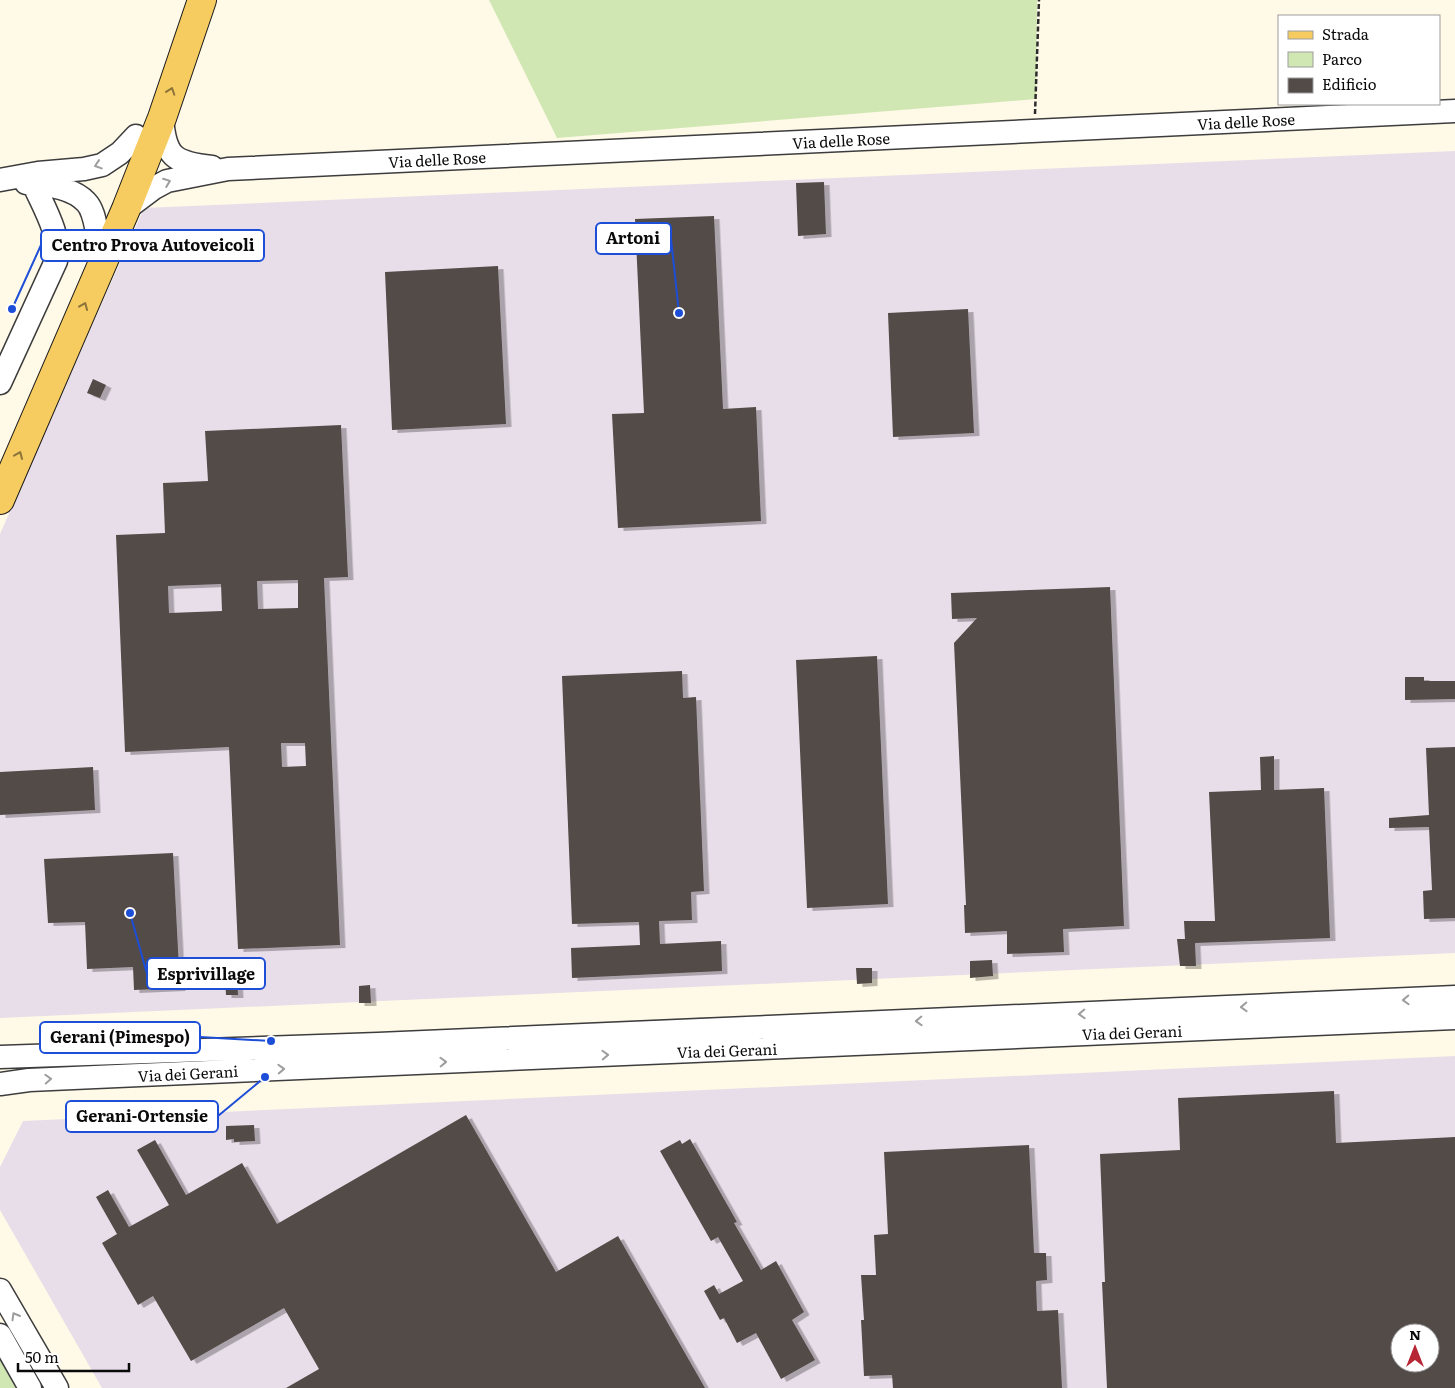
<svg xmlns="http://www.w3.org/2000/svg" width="1455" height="1388" font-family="Literata,serif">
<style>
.industrial{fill:#e8dee9;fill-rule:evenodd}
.green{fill:#d0e7b3}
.building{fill:#524b47;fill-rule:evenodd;filter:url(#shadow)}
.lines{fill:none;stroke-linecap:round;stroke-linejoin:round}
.minor-casing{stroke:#3d3d3d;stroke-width:25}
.major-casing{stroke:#1b1b1b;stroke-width:30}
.path{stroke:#2c2c2c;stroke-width:2.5;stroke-dasharray:5 2.5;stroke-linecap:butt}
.minor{stroke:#fff;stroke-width:22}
.major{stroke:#f6cb60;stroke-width:28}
.oneway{stroke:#8c7439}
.oneway2{stroke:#9d9d9d}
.labels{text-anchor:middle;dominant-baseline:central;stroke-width:5;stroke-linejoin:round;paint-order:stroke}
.street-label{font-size:15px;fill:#0a0a0a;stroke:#fff}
.leader{fill:none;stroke:#1d4ed8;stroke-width:2}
.callout-dot{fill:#1d4ed8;stroke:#fff;stroke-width:2}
.callout{fill:#fff;stroke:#1d4ed8;stroke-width:2}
.callout-label{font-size:16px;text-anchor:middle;font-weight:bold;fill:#0a0a0a}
</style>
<defs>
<filter id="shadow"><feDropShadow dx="5.5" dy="3" stdDeviation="0" flood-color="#0004"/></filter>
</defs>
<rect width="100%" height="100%" fill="#fff9e7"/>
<!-- industrial -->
<path class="industrial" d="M1455,151V953L0,1018V534L144,208Z
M1455,1056V1388H102L0,1210V1167L23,1121ZM1400,1333H1430V1363H1400Z"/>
<!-- green -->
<path class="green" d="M489,0H1037L1036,99L557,138Z
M0,1352L21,1388H0Z"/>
<!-- building -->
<path class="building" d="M824,182L826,234L798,236L796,183Z
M714,216L723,409L756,407L761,521L618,528L612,414L644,413L635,219Z
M498,266L506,424L392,430L385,272Z
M968,309L974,433L893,437L888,313Z
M93,379L106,385L100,398L87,393Z
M341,425L348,577L324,578L340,945L238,949L229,747L125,752L116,535L165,533L163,483L208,481L205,431ZM298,580V608L258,609L257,581ZM221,584L222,611L169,613L168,586ZM281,743H305L306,766L282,767Z
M1110,587L1124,926L1063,929L1064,952L1007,954V931L965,933L964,905H966L954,643L977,618L952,619L951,593Z
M877,656L888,904L807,908L796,660Z
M682,671L683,698L696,697L704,891L691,892L692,920L659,921L660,944L721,941L722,971L572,978L571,948L640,945L639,922L572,924L562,676Z
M1405,677H1424V681H1455V699L1405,700Z
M1455,747V918L1424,919L1423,891L1432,890L1429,827L1389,828V818L1429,815L1426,748Z
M1274,756V790L1324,788L1330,938L1195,943L1196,966H1180L1177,939H1185L1184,921H1215L1209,792L1261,790L1260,757Z
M93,767L95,810L0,815V772Z
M173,853L180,988L134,990L133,967L87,969L85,922L48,923L44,859Z
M992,960L993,976L970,978V961Z
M856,968H872V983L857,984Z
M237,977L238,995H226L225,978Z
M370,985L371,1003H359V986Z
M1334,1091L1336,1143L1455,1137V1388H1107L1102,1282H1105L1100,1154L1180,1150L1178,1098ZM1400,1333H1430V1363H1400Z
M466,1115L556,1272L618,1236L705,1388H286L319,1369L284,1308L191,1361L153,1296L138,1305L102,1243L117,1234L96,1197L108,1190L129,1227L169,1205L137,1150L155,1140L186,1195L242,1163L277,1224Z
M254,1125L255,1141L234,1142V1139L226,1140V1126Z
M690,1139L737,1222L734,1223L761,1270L776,1261L804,1312L792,1320L815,1360L781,1379L756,1333L737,1343L724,1318L720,1320L704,1291L714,1285L719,1294L743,1281L718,1237L711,1241L660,1151L680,1140L682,1144Z
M1029,1145L1034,1253H1046L1047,1280L1036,1281L1037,1311L1058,1310L1062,1388H893L892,1375L864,1376L861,1320H864L861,1275H876L874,1235L888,1234L884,1152Z"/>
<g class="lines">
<defs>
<path id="minor" d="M162,118C165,156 173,163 212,167
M0,180L38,173L84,169L102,165L120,153L136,136
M26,183C45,184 72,187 86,202C93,209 95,222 97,232
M126,209L154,188L167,181L228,169L1455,111
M0,383L56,261C62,236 43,206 33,183
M0,1057L378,1044L1455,997
M0,1084L29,1080L140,1075L1455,1018
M0,1290L57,1388
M0,1335L30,1388"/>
<path id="major" d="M0,500L126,209L162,118L202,0"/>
</defs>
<!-- minor casing -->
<use href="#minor" class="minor-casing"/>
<!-- major casing -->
<use href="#major" class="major-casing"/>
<!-- path -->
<path class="path" d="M1035,114L1039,0"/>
<!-- minor -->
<use href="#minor" class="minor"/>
<!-- major -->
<use href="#major" class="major"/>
</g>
<!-- one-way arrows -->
<defs><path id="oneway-chevron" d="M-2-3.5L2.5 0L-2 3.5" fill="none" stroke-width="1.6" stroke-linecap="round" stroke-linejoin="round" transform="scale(1.25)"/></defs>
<g class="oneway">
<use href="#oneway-chevron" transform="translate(171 91) rotate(-71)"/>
<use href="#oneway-chevron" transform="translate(84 306) rotate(-67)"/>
<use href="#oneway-chevron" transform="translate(19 455) rotate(-67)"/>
</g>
<g class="oneway2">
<use href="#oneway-chevron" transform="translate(98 165) rotate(162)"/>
<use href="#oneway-chevron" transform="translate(167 182) rotate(-21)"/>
<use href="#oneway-chevron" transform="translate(1406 1000) rotate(178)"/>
<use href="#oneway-chevron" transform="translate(1244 1007) rotate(178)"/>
<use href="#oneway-chevron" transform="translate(1082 1014) rotate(178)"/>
<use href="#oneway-chevron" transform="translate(919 1021) rotate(178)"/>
<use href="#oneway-chevron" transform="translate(605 1055) rotate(-2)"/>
<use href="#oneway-chevron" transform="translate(443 1062) rotate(-2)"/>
<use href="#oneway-chevron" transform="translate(281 1069) rotate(-2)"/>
<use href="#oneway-chevron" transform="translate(48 1079) rotate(-3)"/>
<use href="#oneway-chevron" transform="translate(15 1316) rotate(-120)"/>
</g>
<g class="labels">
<!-- street labels -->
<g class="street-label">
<text transform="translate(1246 121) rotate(-3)">Via delle Rose</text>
<text transform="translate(841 140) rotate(-3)">Via delle Rose</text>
<text transform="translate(437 159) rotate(-3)">Via delle Rose</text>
<text transform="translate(1132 1032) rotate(-2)">Via dei Gerani</text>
<text transform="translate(727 1050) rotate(-2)">Via dei Gerani</text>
<text transform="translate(188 1073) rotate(-3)">Via dei Gerani</text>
</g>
</g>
<!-- callouts -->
<path class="leader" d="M679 313L671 239M12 309L41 245M130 913L147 974M271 1041L200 1037M265 1077L218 1116"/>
<g class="callout-dot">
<circle cx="679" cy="313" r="5"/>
<circle cx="12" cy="309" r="5"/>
<circle cx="130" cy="913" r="5"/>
<circle cx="271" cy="1041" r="5"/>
<circle cx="265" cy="1077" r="5"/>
</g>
<g class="callout">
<rect x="596" y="223" width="75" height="31" rx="5"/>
<rect x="41" y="230" width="223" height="31" rx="5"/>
<rect x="147" y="958" width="118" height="31" rx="5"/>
<rect x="40" y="1022" width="160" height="31" rx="5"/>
<rect x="66" y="1101" width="152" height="31" rx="5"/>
</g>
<g class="callout-label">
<text x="633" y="244">Artoni</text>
<text x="153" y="251">Centro Prova Autoveicoli</text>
<text x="206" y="980">Esprivillage</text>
<text x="120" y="1043">Gerani (Pimespo)</text>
<text x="142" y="1122">Gerani-Ortensie</text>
</g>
<!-- legend -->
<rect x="1278" y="15" width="162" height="90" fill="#ffffff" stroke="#9d9d9d"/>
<rect x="1288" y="31" width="25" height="8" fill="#f6cb60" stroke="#9d9d9d"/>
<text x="1322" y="40" font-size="15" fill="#0a0a0a">Strada</text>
<rect x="1288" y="52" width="25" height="15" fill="#d0e7b3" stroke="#9d9d9d"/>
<text x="1322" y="65" font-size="15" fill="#0a0a0a">Parco</text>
<rect x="1288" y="78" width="25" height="15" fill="#524b47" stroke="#9d9d9d"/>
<text x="1322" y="90" font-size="15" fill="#0a0a0a">Edificio</text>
<!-- north arrow -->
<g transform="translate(1415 1348)"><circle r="24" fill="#ffffff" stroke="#9d9d9d"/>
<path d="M0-4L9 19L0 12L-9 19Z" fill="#b62634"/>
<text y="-8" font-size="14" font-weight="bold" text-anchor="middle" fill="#0a0a0a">N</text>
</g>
<!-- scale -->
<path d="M18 1363v8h111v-8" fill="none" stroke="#0a0a0a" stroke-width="2.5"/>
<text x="25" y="1363" font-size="15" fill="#0a0a0a" stroke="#ffffff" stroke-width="4" paint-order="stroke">50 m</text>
</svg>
